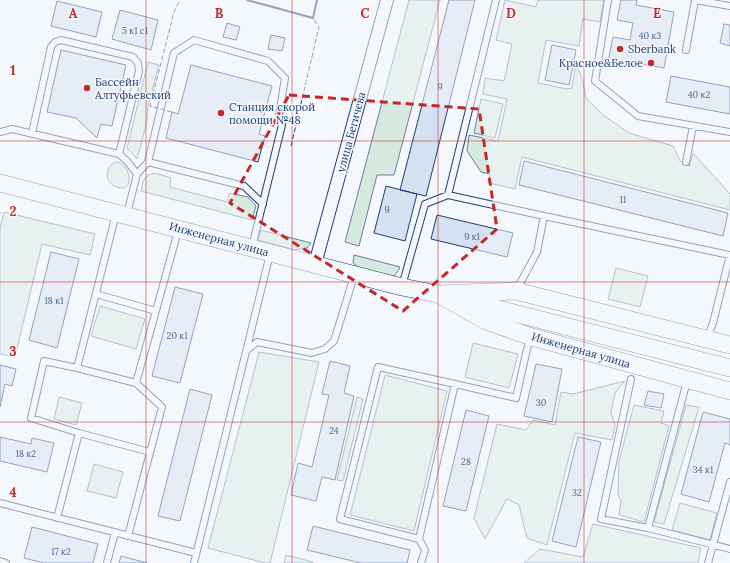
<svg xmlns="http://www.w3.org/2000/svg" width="730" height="563" font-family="Lora,serif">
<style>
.green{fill:#d7e8df;stroke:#687fa3}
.building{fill:#d5e0f0;stroke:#1d3f73}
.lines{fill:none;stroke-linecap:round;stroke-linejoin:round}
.lane-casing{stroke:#1d3f73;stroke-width:8}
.street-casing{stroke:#1d3f73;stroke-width:14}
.secondary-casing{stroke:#1d3f73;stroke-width:18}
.lane{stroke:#f4f7fb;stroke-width:6}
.street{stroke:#f4f7fb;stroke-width:12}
.secondary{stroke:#f4f7fb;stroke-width:17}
.fence{stroke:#1d3f73;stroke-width:1;stroke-dasharray:5 2;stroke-linecap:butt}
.wall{stroke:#1d3f73;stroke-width:2}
.marked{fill:none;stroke:#c62828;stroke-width:3;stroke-dasharray:8 5;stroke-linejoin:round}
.grid{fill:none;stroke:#c62828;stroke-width:1;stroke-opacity:0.55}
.poi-dot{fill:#c62828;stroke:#f4f7fb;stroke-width:1.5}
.labels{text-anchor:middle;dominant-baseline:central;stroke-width:3;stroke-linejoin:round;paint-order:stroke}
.number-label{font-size:9px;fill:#4b6792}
.poi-label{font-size:11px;fill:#1d3f73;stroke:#f4f7fb;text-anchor:start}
.street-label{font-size:11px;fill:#1d3f73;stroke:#f4f7fb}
.grid-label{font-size:13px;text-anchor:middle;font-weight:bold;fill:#c62828;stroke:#f4f7fb;stroke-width:3;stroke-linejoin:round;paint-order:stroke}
</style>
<rect width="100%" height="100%" fill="#f4f7fb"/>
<!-- green -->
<path class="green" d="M409,0H440L394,175H377L359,246L345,242Z
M505,0L536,7L538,0H604L600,22L583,19L579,46L546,40L538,83L567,89L572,88L576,62L583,82L586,98L603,115L629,133L673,146L680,161L689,166L693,153L730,194V210L522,157L515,189L489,183L490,174L481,172L467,151L469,135L498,141L507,99L483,94L485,78L504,81L512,44L496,40Z
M148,62L159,65L148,106L147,122L137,159L127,148Z
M481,99L503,104L495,138L474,133Z
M118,162C131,166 133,189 122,188C101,186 105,163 118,162Z
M155,173L171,178L170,187L227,202L229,193L248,197L256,206L252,220L141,191L143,181L148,175Z
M4,212L95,234L90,255L42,244L15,357L0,354V228Z
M261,230L311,243L307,248L295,250L258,240Z
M354,255L400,267L398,271L394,276H389L358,267L353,263Z
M616,268L648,276L640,307L608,299Z
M100,306L145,319L136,349L91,336Z
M473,343L518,354L509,388L465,377Z
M259,352L319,362L270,563H265L208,548Z
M385,375L447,391L414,531L350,515Z
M625,381L615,393L611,412L615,425L612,440L575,433L547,545L527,538L519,505L507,499L485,539L474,518L497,424L526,430L533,420L555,425L561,392L573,394Z
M59,397L82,403L76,425L54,419Z
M357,397L363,399L343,481L337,480Z
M634,405L664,411L661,423L669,426L644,522L619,515L621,501L618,494L619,461Z
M686,405L699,407L664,524L654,522Z
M94,464L123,472L116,498L87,491Z
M680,503L717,513L710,540L672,530Z
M593,524L701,548L698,563H524L540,549L583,557Z
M286,555L313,562V563H284Z"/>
<!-- building -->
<path class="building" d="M449,0H475L426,196L400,190Z
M621,0H637L636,5L674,12L664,68L626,61L625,66L608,62L613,37L630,40L633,23L617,20Z
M57,1L102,12L96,37L51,26Z
M120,10L158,20L151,50L112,39Z
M227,23L240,27L236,40L223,37Z
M724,24L730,25V46L720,43Z
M271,35L285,38L282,51L268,49Z
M552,45L576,50L569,85L545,80Z
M61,50L126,65L112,126L101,124L97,138L76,118L47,112Z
M191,65L272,86L259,134L265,136L258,162L166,138L172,112L178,114Z
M671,76L730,87V114L666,102Z
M524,161L728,213L723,236L519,185Z
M386,186L417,194L405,241L374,233Z
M437,215L513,233L507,257L431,239Z
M51,252L79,259L57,348L29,340Z
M175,287L203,294L180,383L152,376Z
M330,361L350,366L344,393L354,396L335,480L322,477L316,501L291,495L298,463L312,467L329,395L322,394Z
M536,364L562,369L552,422L524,416Z
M0,365L16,369L12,386L5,384L0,407Z
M190,389L212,395L180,521L158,516Z
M648,391L664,394L661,408L644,405Z
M466,410L489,416L466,511L443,506Z
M703,412L730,419V445L725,443L709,502L681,494Z
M0,437L31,444L32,438L54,443L47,472L0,461Z
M578,437L601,442L576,547L552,541Z
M313,526L410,550L407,563H361L307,550Z
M32,527L98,544L93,563H44L24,558Z
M121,556L147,563H119Z"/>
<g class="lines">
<defs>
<path id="lane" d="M496,0L448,195L544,216L537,252L517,289
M608,0L595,81L638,116L730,132
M686,50L695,0L730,6
M0,132L12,129L119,154L127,161L137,174L127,214
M32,133L51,47L55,42L61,40L133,57L138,63L139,71L119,154
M148,162L244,186L263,204
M686,162L693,126
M137,174L148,162L174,53L194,40L268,61L285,78L279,115L282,125L252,247
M544,216L730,255L713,323L707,338
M402,286L425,204L448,195
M96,294L156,311
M247,350L257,342L312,353L325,349L334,341L354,276
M77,368L136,383
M631,379L601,519L648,528L687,381
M455,384L516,398L527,349L531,338
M79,433L150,452
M0,503L196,553
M57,518L79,433L31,418L44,361L77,368L116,214
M648,528L730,549
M128,536L162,407L136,383L178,231
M419,539L455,384L378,367L340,519L419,539L425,550L421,563
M0,561L6,563
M107,563L115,532
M194,563L270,254
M708,563L730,482"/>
<path id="street" d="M315,264L387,0"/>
<path id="secondary" d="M0,183L402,287L438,294L516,291L730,345
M438,294L486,321L532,337L730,391
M459,299L730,368"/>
</defs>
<!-- lane casing -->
<use href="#lane" class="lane-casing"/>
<!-- street casing -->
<use href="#street" class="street-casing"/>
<!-- secondary casing -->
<use href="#secondary" class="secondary-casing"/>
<!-- lane -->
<use href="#lane" class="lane"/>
<!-- street -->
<use href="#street" class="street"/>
<!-- secondary -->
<use href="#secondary" class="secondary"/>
<!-- fence -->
<path class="fence" d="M172,112L150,106L174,12L180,0
M291,146L319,27L313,18
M0,212V214"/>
<!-- wall -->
<path class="wall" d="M247,0L313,18L317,0"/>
</g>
<!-- marked area -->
<path d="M0 0H730V563H0ZM289,95L479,109L497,229L403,311L230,203Z" fill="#f4f7fb" fill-opacity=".55" fill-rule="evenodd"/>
<path class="marked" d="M289,95L479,109L497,229L403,311L230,203Z"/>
<!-- grid -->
<path class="grid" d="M146,0V563M292,0V563M438,0V563M584,0V563M0,141H730M0,282H730M0,422H730"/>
<!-- markers -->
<g class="poi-dot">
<circle cx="620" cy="49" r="4"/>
<circle cx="651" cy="63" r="4"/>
<circle cx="87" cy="88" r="4"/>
<circle cx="221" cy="113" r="4"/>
</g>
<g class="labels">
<!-- number labels -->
<g class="number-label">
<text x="135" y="30">5 к1 с1</text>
<text x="650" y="35">40 к3</text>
<text x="440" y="86">9</text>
<text x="699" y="94">40 к2</text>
<text x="623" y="199">11</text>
<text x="387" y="209">9</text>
<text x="472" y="236">9 к1</text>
<text x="54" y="300">18 к1</text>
<text x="177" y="335">20 к1</text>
<text x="541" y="402">30</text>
<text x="334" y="430">24</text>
<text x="26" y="453">18 к2</text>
<text x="466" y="461">28</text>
<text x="703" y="469">34 к1</text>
<text x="577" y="492">32</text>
<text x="61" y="551">17 к2</text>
</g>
<!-- poi labels -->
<g class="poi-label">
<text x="628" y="49">Sberbank</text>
<text x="643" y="63" text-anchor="end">Красное&amp;Белое</text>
<text x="95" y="82">Бассейн<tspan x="95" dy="13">Алтуфьевский</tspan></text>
<text x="229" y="107">Станция скорой<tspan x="229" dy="13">помощи №48</tspan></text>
</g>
<!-- street labels -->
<g class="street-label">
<text transform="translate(351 132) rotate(-75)">улица Бегичева</text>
<text transform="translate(219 239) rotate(15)">Инженерная улица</text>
<text transform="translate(581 350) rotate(16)">Инженерная улица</text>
</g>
</g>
<g class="grid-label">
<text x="73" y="18">A</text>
<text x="219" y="18">B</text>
<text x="365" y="18">C</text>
<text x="511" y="18">D</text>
<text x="657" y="18">E</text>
<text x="13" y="75">1</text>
<text x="13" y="216">2</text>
<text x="13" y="356">3</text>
<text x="13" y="497">4</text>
</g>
</svg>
